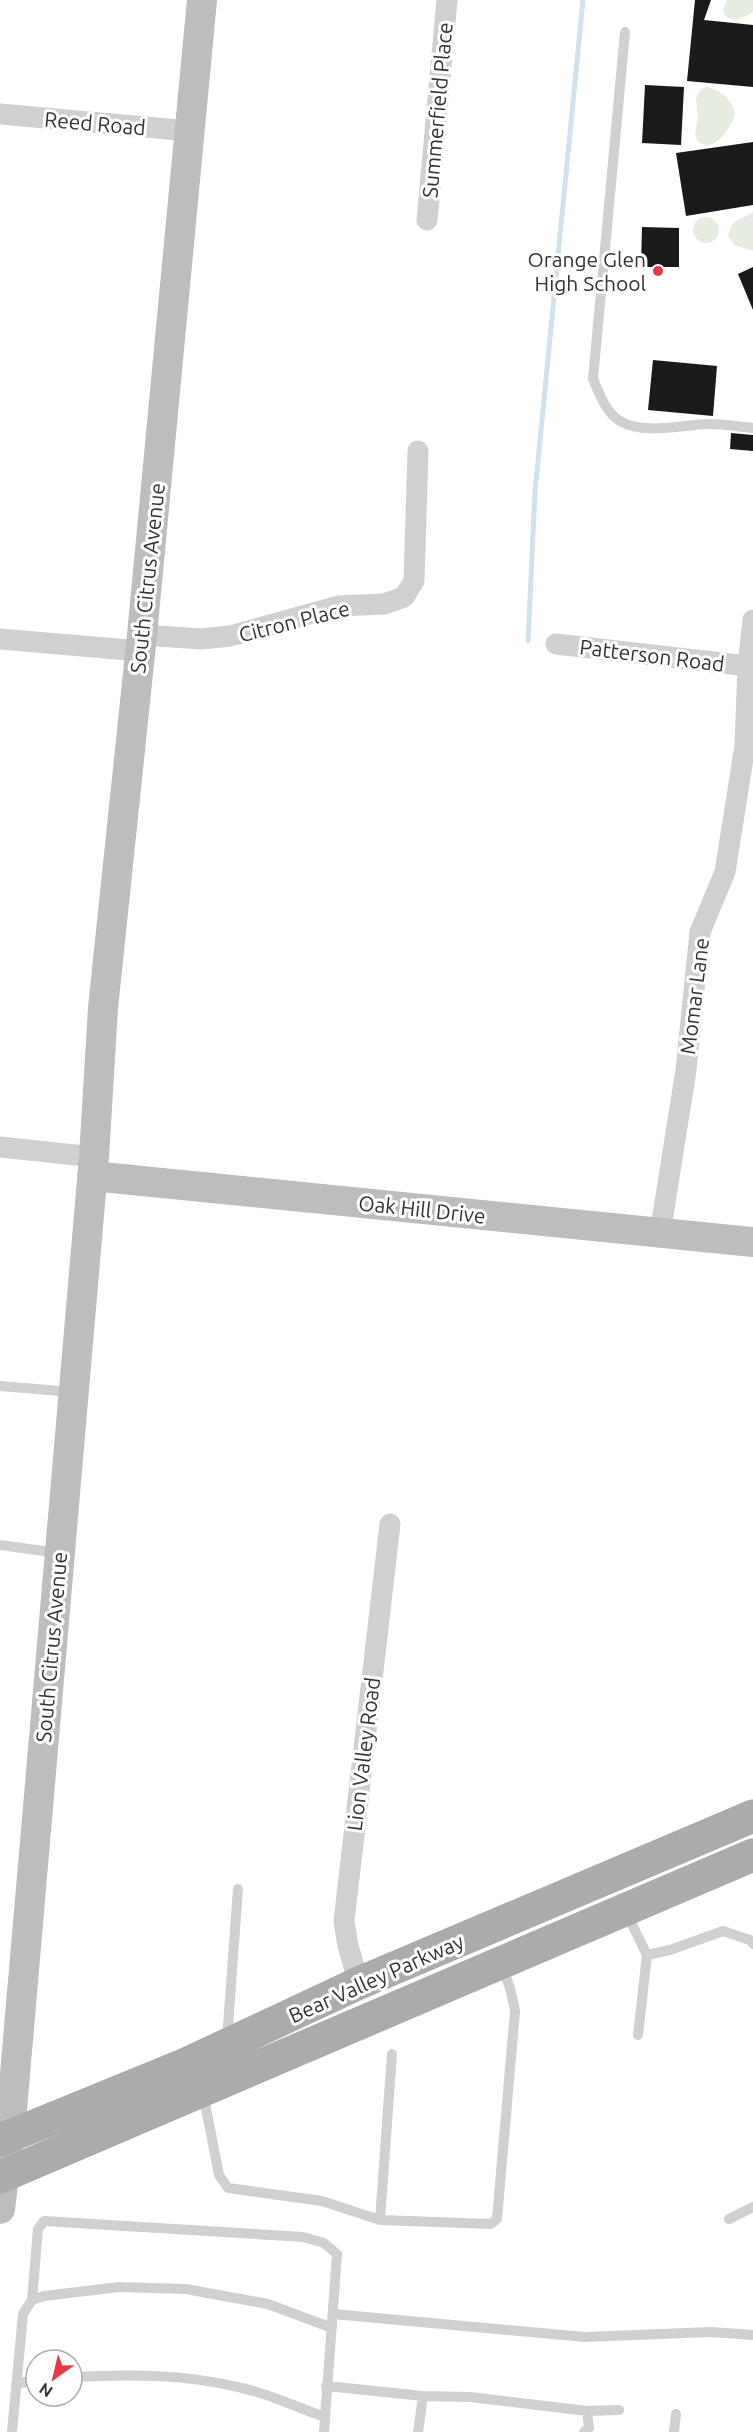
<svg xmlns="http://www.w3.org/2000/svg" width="753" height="2432" font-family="Ubuntu,sans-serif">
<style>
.green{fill:#e6ecdf}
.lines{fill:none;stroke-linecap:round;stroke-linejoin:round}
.stream{stroke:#cfe2ee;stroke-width:5}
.building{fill:#1a1a1a}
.lane{stroke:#d0d0d0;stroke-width:10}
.street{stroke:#d0d0d0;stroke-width:21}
.secondary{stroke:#bdbdbd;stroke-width:30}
.primary{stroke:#ababab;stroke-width:33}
.poi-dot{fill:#e63946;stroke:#fff;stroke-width:2}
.labels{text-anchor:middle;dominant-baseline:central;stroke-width:6;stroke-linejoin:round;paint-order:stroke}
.street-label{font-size:21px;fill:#333;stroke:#fff}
.poi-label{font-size:21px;fill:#333;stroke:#fff;text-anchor:end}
</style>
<rect width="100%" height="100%" fill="#fff"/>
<!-- green -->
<path class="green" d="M727,0H753V12C743,19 728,26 723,10Z
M706,87C720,89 732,99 735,113C732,127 721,142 707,146L698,142L695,134L698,118L696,98L700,90Z
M753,212V251L734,245L728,235L733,223Z
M693 230a13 13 0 1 1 26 0a13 13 0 1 1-26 0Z"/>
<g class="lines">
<!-- stream -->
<path class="stream" d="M528,641L535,492L583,0"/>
</g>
<!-- building -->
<path class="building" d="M695,0H711L704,20L753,25V87L687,81Z
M645,85L684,87L681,145L642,143Z
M753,142V205L686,216L676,153Z
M642,227L679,228V267H641Z
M753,267V310L738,274Z
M653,360L717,366L713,416L648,410Z
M731,433L753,435V451L730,449Z"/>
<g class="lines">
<!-- lane -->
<path class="lane" d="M625,32L593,379C599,393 606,413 620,421C643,435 682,425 707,424C722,423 738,427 753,428
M0,1386L72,1392
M0,1545L58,1553
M626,1912L647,1955L638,2035
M647,1955L670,1950L723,1931L750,1940L753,1944
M227,2039L238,1889
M203,2093L219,2175L228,2188L322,2201L380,2220L491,2224L497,2219L515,2011L510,1988L502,1966
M729,2219L753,2207
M380,2220L392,2054
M32,2300L38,2229L44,2221L303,2237L324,2243L337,2254L324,2432
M333,2314L585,2337L711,2332L753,2335
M72,2377C130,2374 186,2374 242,2388C270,2394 298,2408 325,2417
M16,2384L36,2380
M326,2386L423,2396L470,2397L587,2411L619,2410
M12,2432L23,2314L32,2300L44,2296L119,2287L186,2289L268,2304L332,2328
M418,2432L423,2396
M584,2432L589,2428L587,2411
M674,2432L676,2414"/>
<!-- street -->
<path class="street" d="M0,114L190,131
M427,220L447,0
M142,635L202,639L230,636L338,606L384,604L404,597L414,581L418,451
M0,639L140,651
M556,644L748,666
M0,1147L94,1157
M660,1234L686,1070L700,932L725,872L745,746L748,666L753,620
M359,1983L348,1946L344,1921L390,1524"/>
<!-- secondary -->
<path class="secondary" d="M92,1176L753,1242
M0,2209L12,2109L94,1157L103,1008L142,635L202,0"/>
<!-- primary -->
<path class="primary" d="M0,2140L186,2064L359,1983L753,1816
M0,2177L753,1855"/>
</g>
<!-- markers -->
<circle class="poi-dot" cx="658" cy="271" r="6"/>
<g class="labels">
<!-- street labels -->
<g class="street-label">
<text transform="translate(437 110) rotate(-85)">Summerfield Place</text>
<text transform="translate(95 123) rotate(5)">Reed Road</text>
<text transform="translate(147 578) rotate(-84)">South Citrus Avenue</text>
<text transform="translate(294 621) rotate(-14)">Citron Place</text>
<text transform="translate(652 655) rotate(7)">Patterson Road</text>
<text transform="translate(694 996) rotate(-83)">Momar Lane</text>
<text transform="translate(422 1209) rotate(6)">Oak Hill Drive</text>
<text transform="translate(51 1647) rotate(-85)">South Citrus Avenue</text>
<text transform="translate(363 1754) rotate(-83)">Lion Valley Road</text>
<text transform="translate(376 1978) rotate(-24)">Bear Valley Parkway</text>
</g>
<!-- poi labels -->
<g class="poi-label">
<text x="646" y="259">Orange Glen<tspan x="646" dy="24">High School</tspan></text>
</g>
</g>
<!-- north arrow -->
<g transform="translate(54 2378) rotate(214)"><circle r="28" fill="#ffffff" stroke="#adadad" stroke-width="1.5"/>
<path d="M0-4.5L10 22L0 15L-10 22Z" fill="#e63946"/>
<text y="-9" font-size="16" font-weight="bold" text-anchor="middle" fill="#333333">N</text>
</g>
</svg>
